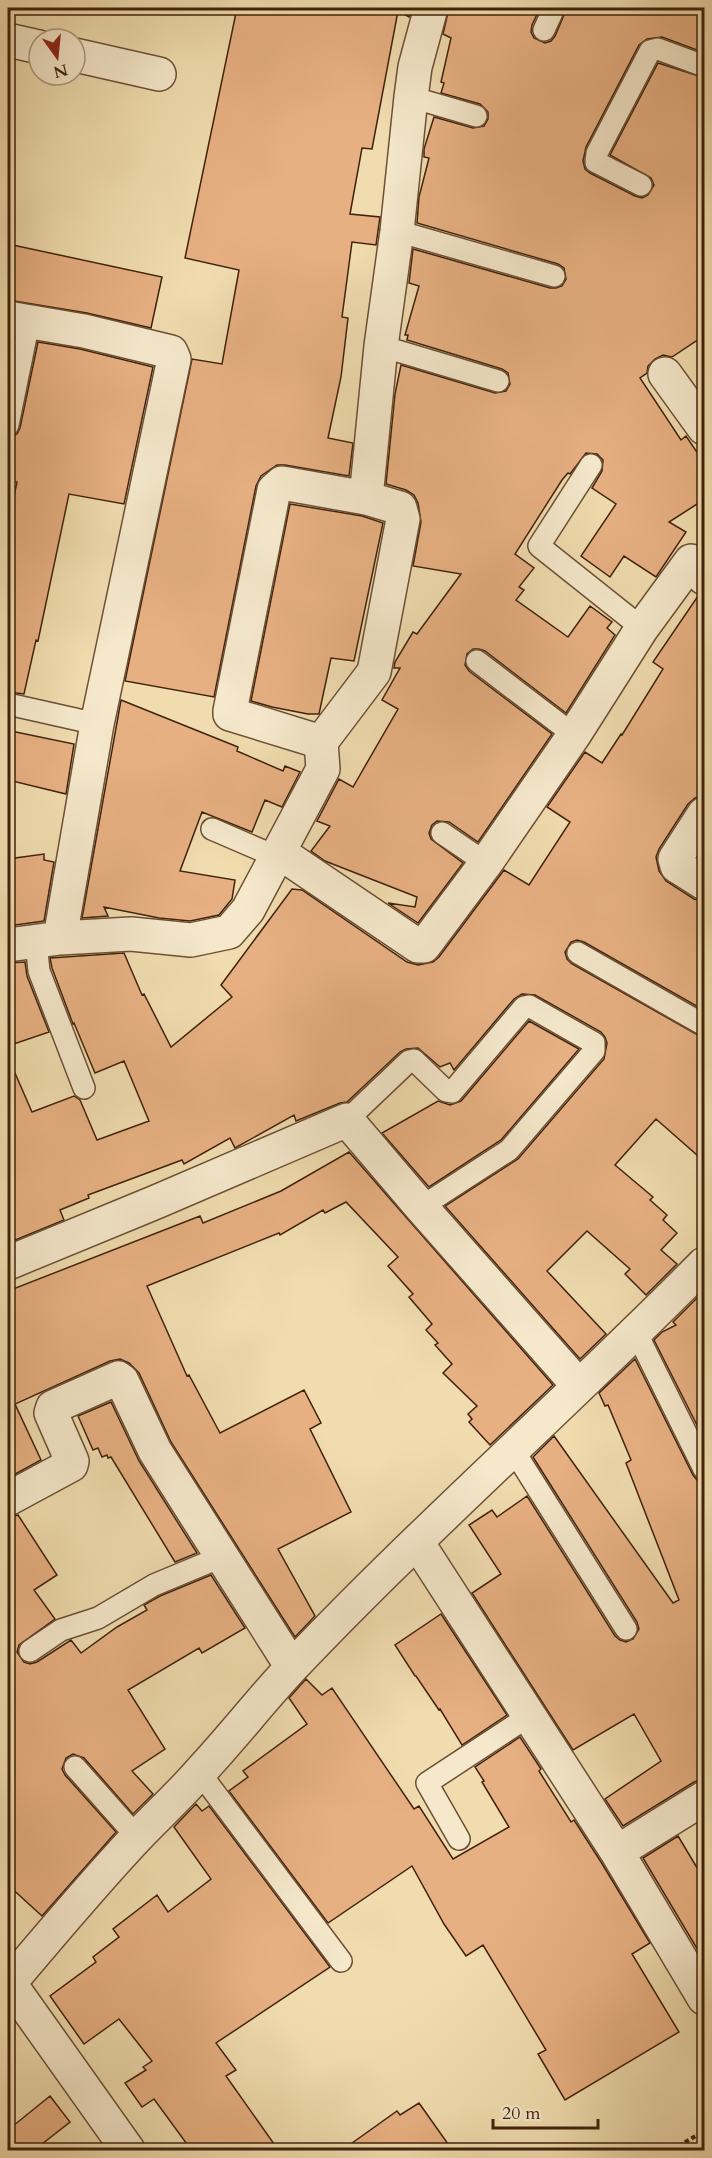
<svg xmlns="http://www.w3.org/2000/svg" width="712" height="2158" font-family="Cardo,serif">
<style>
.building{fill:#e7b082;stroke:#40220c;stroke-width:1.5}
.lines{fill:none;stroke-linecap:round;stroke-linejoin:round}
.lane-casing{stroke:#6c5035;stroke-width:24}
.street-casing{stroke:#6c5035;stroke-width:36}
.path{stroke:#40220c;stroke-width:4;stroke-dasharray:4.5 3;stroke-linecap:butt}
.lane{stroke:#f5e8cb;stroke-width:21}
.street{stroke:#f5e8cb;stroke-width:33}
</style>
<rect width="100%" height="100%" fill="#f0dcaf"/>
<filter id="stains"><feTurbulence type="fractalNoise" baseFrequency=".00333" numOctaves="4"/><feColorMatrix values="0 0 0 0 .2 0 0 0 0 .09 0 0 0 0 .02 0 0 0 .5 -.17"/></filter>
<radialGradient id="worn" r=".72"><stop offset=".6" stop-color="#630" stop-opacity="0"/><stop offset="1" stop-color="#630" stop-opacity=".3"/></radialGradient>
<!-- building -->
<path class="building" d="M237,8H412L409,17L398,11L372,149L362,148L350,214L380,217L376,245L352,242L342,317L348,318L341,377L328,438L353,443L349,476L285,465H277L261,476L256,486L214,697L125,681L192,359L222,364L239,270L185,258Z
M449,8H540L532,25L531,32L534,38L545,43L551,41L555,36L567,8H705V53L662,37L647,39L639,45L586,147L583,161L585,169L590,173L635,196L642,198L648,195L654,185L651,178L610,155L658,63L705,78V335L672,357L663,355L655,359L648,366L647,373L640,378L681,440L686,436L705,464V499L669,522L686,532L656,577L624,556L610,577L581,556L616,504L592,488L602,471L603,460L597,454L586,453L570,474L568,473L562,480L515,554L534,568L519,587L524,590L516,600L568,637L590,606L612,622L607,628L615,635L566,713L485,651L479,649H473L467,654L465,665L469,671L552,734L478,842L449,822L437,821L432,825L429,833L431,839L463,863L418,923L388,903L415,907L417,897L325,861L311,851L330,826L317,821L339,779L353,787L398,709L382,700L400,668H394L395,662L413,632L417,634L461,574L413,566L421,522L418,503L414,495L406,490L386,484L395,394L401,365L495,393L506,391L510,384L508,373L502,369L407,340L408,335H405L419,286L409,283L413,249L550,288H556L562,286L566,279L564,268L558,264L417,223L419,197L429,158L424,157V149L434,117L473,128L484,126L488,119V112L480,104L441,93L444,83L441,82L451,38L443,34Z
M8,244L162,277L151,328L87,313L8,300Z
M38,342L80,349L153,367L124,504L69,494L38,641L36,640L24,694L8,692V526L17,482L12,481L14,469L8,468V437L17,434L20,428Z
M290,504L362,516L383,523L354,661L331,658L319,714H308L272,707L251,701Z
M698,596H705V795L695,798L688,804L659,849L656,857L659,871L666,881L694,899L705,902V1000L700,1008L584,942L577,940L571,942L565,952L567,959L572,964L705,1039V1162L656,1119L615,1165L653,1197L650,1200L667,1215L663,1220L677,1233L661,1250L677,1264L646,1295L625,1274L630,1269L587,1231L547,1271L606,1334L580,1359L445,1206L518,1159L604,1059L607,1043L605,1037L601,1032L535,995L522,994L514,999L454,1070L450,1063L440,1067L418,1048L406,1049L400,1052L347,1102L340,1103L296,1121L294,1115L235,1148L230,1138L184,1164L182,1160L88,1195L89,1198L60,1210L64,1220L8,1243V1057L32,1112L74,1096L80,1100L97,1140L149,1121L124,1061L95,1073L74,1023L73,1024L52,968L50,958L124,953L142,995L144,994L171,1047L232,997L221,985L292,889L302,890L407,962L418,965L433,962L439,957L504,870L529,885L570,822L547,807L585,752L602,763L621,734L622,735L663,669L653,662Z
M121,700L238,747L237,751L283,771L285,766L300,772L282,807L265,800L252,832L202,812L180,871L235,880L232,899L219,915L190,921L159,918L104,907L108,916L82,918Z
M11,731L74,744L66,794L8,780V748Z
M44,854V860L54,862L44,921L8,926V859Z
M25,962L27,976L49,1032L8,1046V963Z
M529,1021L579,1049L501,1140L429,1187L382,1133L438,1101L450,1105L461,1101Z
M349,1152L553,1385L490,1445L469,1422L472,1419L468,1414L477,1406L443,1373L452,1364L435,1345L438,1343L426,1330L432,1324L409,1297L413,1294L388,1266L398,1257L346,1202L325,1213L323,1210L280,1235L279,1233L147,1286L187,1376L189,1375L220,1433L304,1390L321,1423L310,1429L351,1512L278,1549L315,1616L295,1637L171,1442L139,1373L129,1363L120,1359L110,1361L15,1404L41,1460L8,1478V1291L200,1216L203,1223L281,1191Z
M705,1290V1441L654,1340L662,1332L676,1325L673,1322Z
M635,1359L693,1475L697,1480L705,1482V1779L694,1782L623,1826L605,1799L661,1761L634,1714L573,1750L472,1593L501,1574L469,1525L492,1510L497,1517L527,1496L615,1636L620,1640L626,1642L633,1639L639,1629L637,1622L533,1457L554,1436L673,1603L679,1600L626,1463L631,1460L608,1405L605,1406L599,1393Z
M111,1402L139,1461L197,1553L175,1562L111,1457L108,1458L107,1455L102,1457L98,1448L93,1450L78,1416Z
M18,1515L57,1575L34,1590L55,1619L19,1645L17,1652L24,1662L30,1664L37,1662L71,1640L81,1653L117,1627L147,1610L144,1605L160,1596L211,1575L245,1628L202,1653L199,1648L128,1690L165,1749L132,1771L153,1794L133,1814L84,1758L73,1754L66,1758L62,1769L65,1775L116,1832L42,1916L8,1885V1518Z
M441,1614L507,1715L462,1745L440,1709L439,1710L416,1676H415L395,1645Z
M306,1679L322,1695L332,1688L414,1809L419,1806L453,1859L509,1827L482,1782L484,1781L475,1767L520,1737L541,1769L539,1771L571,1822L574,1820L601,1862L650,1943L632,1954L679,2032L565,2100L538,2054L546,2050L483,1945L466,1956L444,1924L412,1866L328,1923L229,1791L248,1777L243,1771L307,1724L289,1698Z
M196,1804L202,1811L209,1806L330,1967L216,2043L236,2070L226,2076L279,2151H192L154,2099L142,2107L125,2083L146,2070L143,2067L152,2061L119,2019L84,2044L50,1996L96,1962L93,1957L119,1937L113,1929L157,1895L168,1912L211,1879L174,1827Z
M678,1836L705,1881V1962L643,1858Z
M50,2096L70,2122L33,2151H8V2130Z
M419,2103L453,2151H341L397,2111L400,2115Z"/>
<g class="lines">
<defs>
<path id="lane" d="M544,30L554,8
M411,97L476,116
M641,185L596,162L597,153L650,51L658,49L704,66
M397,231L554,276
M381,346L498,381
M8,425L29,322
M591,465L539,546L642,628
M477,661L574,735
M8,704L97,724
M212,829L277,857
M442,833L486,863
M36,942L39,971L84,1088
M578,953L704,1025
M347,1120L409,1061L414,1060L446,1091L452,1092L524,1007L529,1006L594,1043V1051L509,1150L421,1207
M636,1332L704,1469
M514,1451L626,1629
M30,1651L61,1630L98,1618L154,1585L221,1557
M75,1767L137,1837
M200,1773L341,1961
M459,1839L427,1783L529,1716"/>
<path id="street" d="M8,40L39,47
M75,55L159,74
M8,318L84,331L171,352L174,359L97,724L60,938
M665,374L704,428
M321,742L230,714V711L274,490L282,483L366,498
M704,814L675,859L677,866L704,883
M279,852L418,946H424L486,863L574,735L642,628L691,561L704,578
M8,945L60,938L131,934L191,940L229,932L248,910L323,769L321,742L374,672L403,519L400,508L366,498L381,346L397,231L411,97L415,67L431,8
M8,1263L156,1202L347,1120L421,1207L578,1385
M8,1499L71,1465L72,1461L51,1413L53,1407L118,1378L122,1381L155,1451L292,1667
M417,1542L617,1852L704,1998
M617,1852L704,1798
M8,1981L128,2150
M8,1985C50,1935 92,1885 137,1837C158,1815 180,1795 200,1772C232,1738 261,1700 293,1666C425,1527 570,1400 704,1264"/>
</defs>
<!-- lane casing -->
<use href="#lane" class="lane-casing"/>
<!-- street casing -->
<use href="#street" class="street-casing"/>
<!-- path -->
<path class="path" d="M672,2150L704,2131"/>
<!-- lane -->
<use href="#lane" class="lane"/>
<!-- street -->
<use href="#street" class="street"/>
</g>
<!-- margin -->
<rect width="712" height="2158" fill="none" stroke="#f0dcaf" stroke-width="30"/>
<rect x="9" y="9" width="694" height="2140" fill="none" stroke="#40220c" stroke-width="3"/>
<rect x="15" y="15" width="682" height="2128" fill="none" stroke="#40220c" stroke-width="1.5"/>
<!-- north arrow -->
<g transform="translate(57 57) rotate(165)"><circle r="28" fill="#f5e8cb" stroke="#ad997f" stroke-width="1.5"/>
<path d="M0-4.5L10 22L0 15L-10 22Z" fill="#8f2418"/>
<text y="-9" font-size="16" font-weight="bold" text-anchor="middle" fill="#40220c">N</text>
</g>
<!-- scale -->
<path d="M493 2119v9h105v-9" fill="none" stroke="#40220c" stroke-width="3"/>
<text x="502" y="2119" font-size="18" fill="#40220c" stroke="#f5e8cb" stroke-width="4.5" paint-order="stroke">20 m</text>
<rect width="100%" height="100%" filter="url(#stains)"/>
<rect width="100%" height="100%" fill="url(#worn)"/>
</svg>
